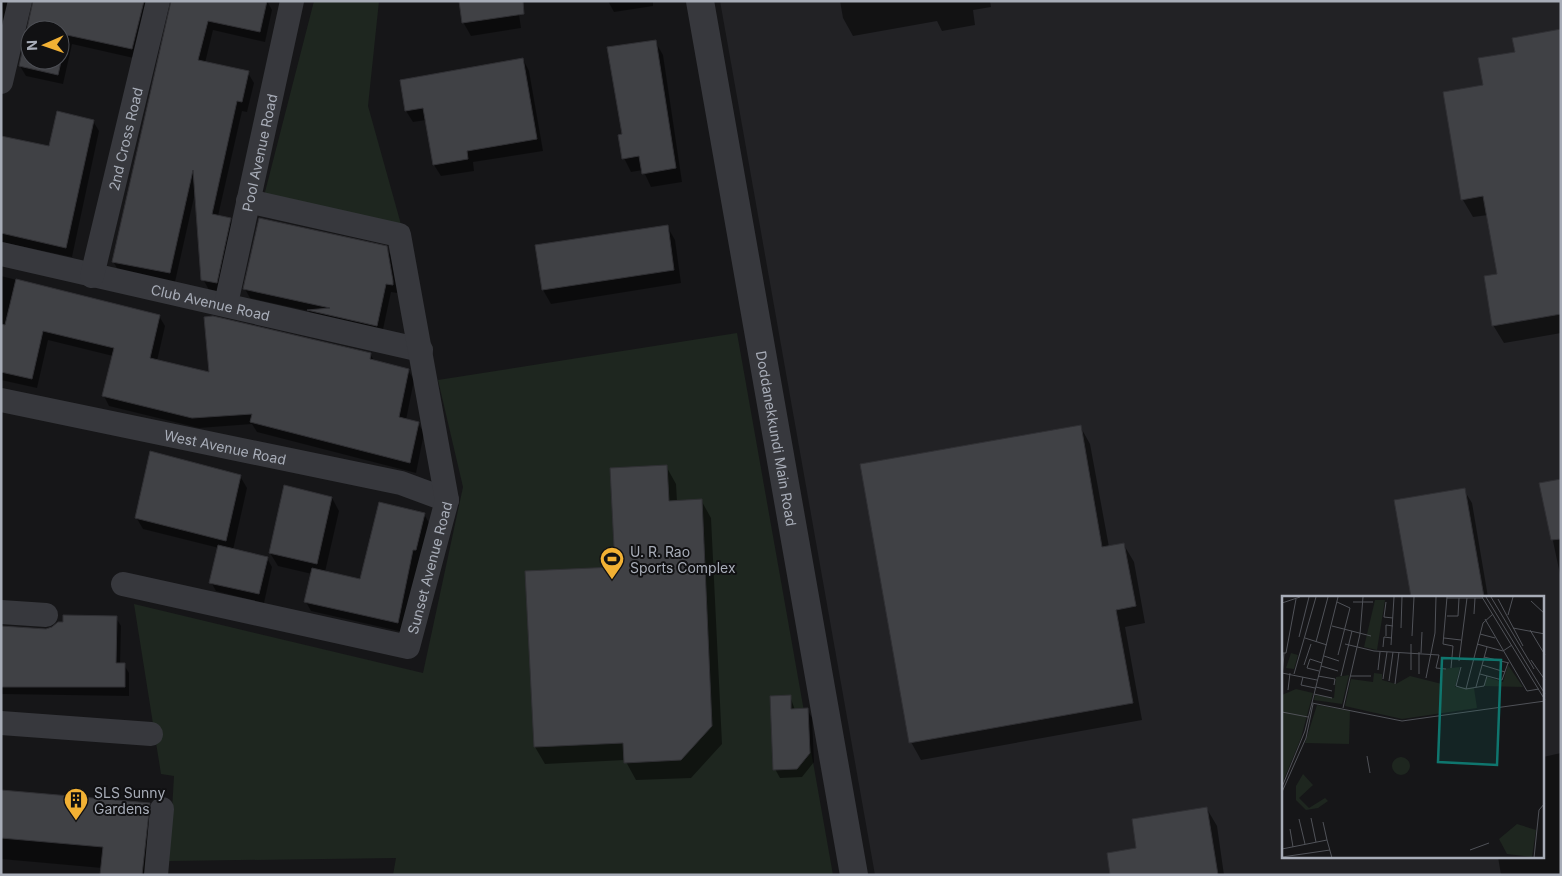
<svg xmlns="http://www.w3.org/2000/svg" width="1562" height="876" font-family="Inter,sans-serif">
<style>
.built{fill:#222225;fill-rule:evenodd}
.green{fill:#1e261f}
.shadow{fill:#0007;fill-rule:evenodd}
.building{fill:#404145;stroke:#303034;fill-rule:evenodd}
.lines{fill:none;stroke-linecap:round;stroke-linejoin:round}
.minor{stroke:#37383d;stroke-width:24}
.tertiary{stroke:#37383d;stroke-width:28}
.labels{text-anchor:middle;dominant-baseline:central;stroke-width:4;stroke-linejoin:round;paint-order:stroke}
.street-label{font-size:14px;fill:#a8adb8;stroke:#111113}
.poi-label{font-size:14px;fill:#a8adb8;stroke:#111113;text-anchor:start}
.inset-road{fill:none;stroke:#505258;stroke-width:1}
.view{fill:#0f766e;fill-opacity:0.15;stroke:#0f766e;stroke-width:2.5}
.inset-edge{fill:none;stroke:#a8adb8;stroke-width:2.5}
</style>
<rect width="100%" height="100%" fill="#161618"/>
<!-- built -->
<path class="built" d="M720,1H1561V875H875ZM1283,597H1543V857H1283Z"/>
<!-- green -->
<path class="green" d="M314,1H379L368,106L402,228L264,196Z
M737,333L833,875H393L396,858L169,861L174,776L161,774L134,604L423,673L463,487L438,380Z"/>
<!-- shadow -->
<path class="shadow" d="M1,1H17L1,55Z
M34,1H154L138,59L72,44L63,84L26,76L20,66ZM30,30H60V60H30Z
M172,1H267L272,10L265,42L213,30L205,63L248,73L254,83L247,112L242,111L218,216L230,219L236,229L222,293L209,290L203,279L195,193L175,282L119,272L113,261Z
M517,1L521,28L471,36L463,22Z
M608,1H653V6L614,12Z
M840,1H990L991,7L973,10L975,25L942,31L937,21L853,36L843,18Z
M1561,31V333L1504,343L1493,325L1498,275L1488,215L1473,217L1463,200L1484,86L1516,53Z
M655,41L663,55L682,182L651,187L643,170L631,172L624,158L623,135Z
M523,59L529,71L543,151L473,162L474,171L441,176L434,165L426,120L413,122L406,111Z
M93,121L99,131L72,257L1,242V137L50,148Z
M667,226L675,240L681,283L551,304L543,290L536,246Z
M386,248L392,257L398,291L397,293L391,292L382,334L313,319L309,311L250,298L245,289Z
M1,276L159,316L165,326L157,361L210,374L370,354L375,362L408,370L414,380L406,420L418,423L424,433L416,473L257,432L252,424L199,428L109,406L104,396L113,356L48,340L37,388L1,380Z
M1080,426L1090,444L1109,547L1124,545L1134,562L1145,623L1125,627L1142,720L921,760L911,742Z
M666,466L676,484L677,502L701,500L711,518L722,744L691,778L636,780L625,760L545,764L535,747L616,568Z
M240,476L247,488L233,550L267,558L272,567L264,603L216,591L211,582L219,548L143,529L136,517Z
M1561,480V579L1541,484Z
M1464,490L1472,503L1488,597H1413L1396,501Z
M332,498L339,511L325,572L361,580L424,514L429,523L403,632L311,611L306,602L312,574L278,566L270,553Z
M116,618L121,626L120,665H124L129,673V696L1,694V626L45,630Z
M790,696L795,710L807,709L812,718L814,762L802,777L780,778L775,769Z
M1561,753V875H1501L1498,857H1543V757Z
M1,792L149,805L162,827L157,875H101L102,868L1,859Z
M1207,809L1217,826L1224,875H1111L1138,849Z"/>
<!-- building -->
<path class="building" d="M33,1H144L132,49L67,35L58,75L19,66ZM30,30H60V60H30Z
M171,1H267L260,32L208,21L198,60L249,71L242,102L237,101L212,214L231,218L217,283L201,280L193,170L170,273L112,262Z
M459,1H523L524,14L462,23Z
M1561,29V314L1492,326L1484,276L1497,274L1483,196L1461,200L1443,92L1483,85L1478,58L1515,52L1512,38Z
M656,40L676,168L642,174L639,156L622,159L618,135L622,134L607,47Z
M523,58L537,139L467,151L468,159L433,165L423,108L405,111L400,80Z
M57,111L94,120L66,248L1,233V136L49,146Z
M259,218L387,246L393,281V285L386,284L377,326L307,310L330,308L243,289Z
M668,225L674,270L542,290L535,245Z
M16,279L160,315L150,358L209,372L204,317L213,316L371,353L370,359L409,369L399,417L419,422L410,463L250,422L252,414L192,418L102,396L114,348L43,331L32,379L1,372V324L5,325Z
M1081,425L1102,547L1124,543L1136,606L1116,610L1133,703L909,743L860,464Z
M150,451L241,475L226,541L135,518Z
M667,465L669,501L702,499L712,726L681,760L624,763L623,743L534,747L525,571L615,567L610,468Z
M1561,479V539L1551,540L1539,483Z
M284,485L332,497L317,564L269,553Z
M1465,488L1484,597H1411L1394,500Z
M379,502L425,513L416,550H413L398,623L304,602L312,568L360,579Z
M218,545L268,557L259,594L209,583Z
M63,615L117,616L116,663H125V687H1V626L46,629L52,627L58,622H63Z
M791,695V709L808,708L810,753L797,769L773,770L770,696Z
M1,790L150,803L142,875H100L103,847L1,838Z
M1207,807L1218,875H1110L1107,853L1136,848L1132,819Z"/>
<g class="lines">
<!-- minor -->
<g class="minor">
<path d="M1,82L20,1"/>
<path id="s1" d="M1,254L421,350"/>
<path id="s2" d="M92,276L158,1"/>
<path id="s3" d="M226,304L292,1"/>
<path id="s4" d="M1,400L401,483L447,500"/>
<path id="s5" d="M123,584L408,647L447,500L399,235L248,201"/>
<path d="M1,612L46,615"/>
<path d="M1,723L151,734"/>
<path d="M156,875L162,809"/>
</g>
<!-- tertiary -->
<path class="tertiary" id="s6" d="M700,1L854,875"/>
</g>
<!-- icons -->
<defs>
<symbol id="stadium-pin" viewBox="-11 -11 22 30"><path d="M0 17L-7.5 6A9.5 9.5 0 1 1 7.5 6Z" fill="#f2b134" stroke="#111113"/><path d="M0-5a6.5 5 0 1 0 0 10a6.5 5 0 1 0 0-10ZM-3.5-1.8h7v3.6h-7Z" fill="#111"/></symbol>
<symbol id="building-pin" viewBox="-11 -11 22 30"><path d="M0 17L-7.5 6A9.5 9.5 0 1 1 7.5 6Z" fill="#f2b134" stroke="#111113"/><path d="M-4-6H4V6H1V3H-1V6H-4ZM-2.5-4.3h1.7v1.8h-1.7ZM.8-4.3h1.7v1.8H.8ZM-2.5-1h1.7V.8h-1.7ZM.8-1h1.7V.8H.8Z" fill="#111"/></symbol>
</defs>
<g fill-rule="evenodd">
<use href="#stadium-pin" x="598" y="545" width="28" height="38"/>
<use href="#building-pin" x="62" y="786" width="28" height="38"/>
</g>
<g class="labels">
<!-- street labels -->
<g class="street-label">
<text stroke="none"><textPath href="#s2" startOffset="141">2nd Cross Road</textPath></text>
<text stroke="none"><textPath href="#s3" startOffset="155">Pool Avenue Road</textPath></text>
<text stroke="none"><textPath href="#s1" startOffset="215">Club Avenue Road</textPath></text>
<text stroke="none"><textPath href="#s6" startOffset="444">Doddanekkundi Main Road</textPath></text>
<text stroke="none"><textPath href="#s4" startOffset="229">West Avenue Road</textPath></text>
<text stroke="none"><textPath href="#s5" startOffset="374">Sunset Avenue Road</textPath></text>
</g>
<!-- poi labels -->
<g class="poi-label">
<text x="630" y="551">U. R. Rao<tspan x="630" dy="16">Sports Complex</tspan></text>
<text x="94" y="792">SLS Sunny<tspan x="94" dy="16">Gardens</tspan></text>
</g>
</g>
<!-- overview -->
<g transform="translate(1282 596)">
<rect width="262" height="262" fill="#161618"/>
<path d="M93,4H103L95,54L82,51ZM9,57L16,59L12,73L4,72ZM226,69L241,91L202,90L205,81L221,86ZM178,71L173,91L192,92L195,112L120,123L63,110L69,83L91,86L92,77L100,78V84L114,88L128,80L160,88V73ZM67,79L60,108L32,104L33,99L52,102L54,81ZM14,93L31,97L19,142L0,188V99ZM35,109L68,115L67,148L23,147ZM110 170a9 9 0 1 1 18 0a9 9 0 1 1-18 0ZM21,178L31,189L17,202L27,212L43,202L46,205L36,212L24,214L14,204V190ZM235,228L254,234L250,261L225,258L217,243Z" fill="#1e261f"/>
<path class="inset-road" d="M165,1L161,48L171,50L169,72M200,1L263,104M204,1L263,98M209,1L252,73M165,2H201M216,3L241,50M249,5L263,18M55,6L68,12L56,59M71,6H91M104,6L102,21L111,22M0,7L18,1M192,18L193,2M226,19L231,1M165,20H176L177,2M203,23L245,95L257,93M50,30L89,40M119,32L120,1M231,32L263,38M248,34L263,59M198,38L213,42M104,40V29L111,30M130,40L132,1M17,41L27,1M23,42L45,49M162,42L179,44M34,46L46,1M63,48L92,55L157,59L154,72L164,73M129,48V74M195,48L221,55L230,49M109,49L112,1M101,51L102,41L110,42M0,57H4L14,3M139,57L140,36M42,60L57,65M202,61L227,67M249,64L263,84M177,65L185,2M22,69L29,48M200,69L223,76M39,70L56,75M179,71L174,90L184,93L202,90L205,80M96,74L98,56M37,75L25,72L28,63L40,67M0,77L35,84M12,78L34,1M137,78V56M198,78L220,84L226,67M36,80L53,83L52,89M59,80L70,35M68,80H89M21,81L19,89L33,92M144,82L153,37L154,1M0,83L2,57M101,83L105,56M107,85L111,56M113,88L117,56M34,91L50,95M194,91L205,51M184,93L201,27L211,18M6,94L8,77M32,98L50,102M30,107L120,125L263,105M61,112L78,38L81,1M0,116L26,121M85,160L88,177M0,191L23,135L56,1M0,196L24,142L31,108M29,222L34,246M17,223L23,248M41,226L45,244M8,233L11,251M0,253L45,244L50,262M188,254L207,247M0,261L48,254M252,262L257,214L263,207"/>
<path class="view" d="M160,62L219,64L215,169L156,166Z"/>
<rect width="262" height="262" class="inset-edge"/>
</g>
<!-- border -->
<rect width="1562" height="876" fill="none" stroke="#a8adb8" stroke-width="5"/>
<!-- north arrow -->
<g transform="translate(45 45) rotate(268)"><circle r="24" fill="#111113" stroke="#4d4f55"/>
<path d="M0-4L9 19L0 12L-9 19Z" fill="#f2b134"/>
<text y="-8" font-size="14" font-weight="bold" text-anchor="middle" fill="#a8adb8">N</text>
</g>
</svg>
